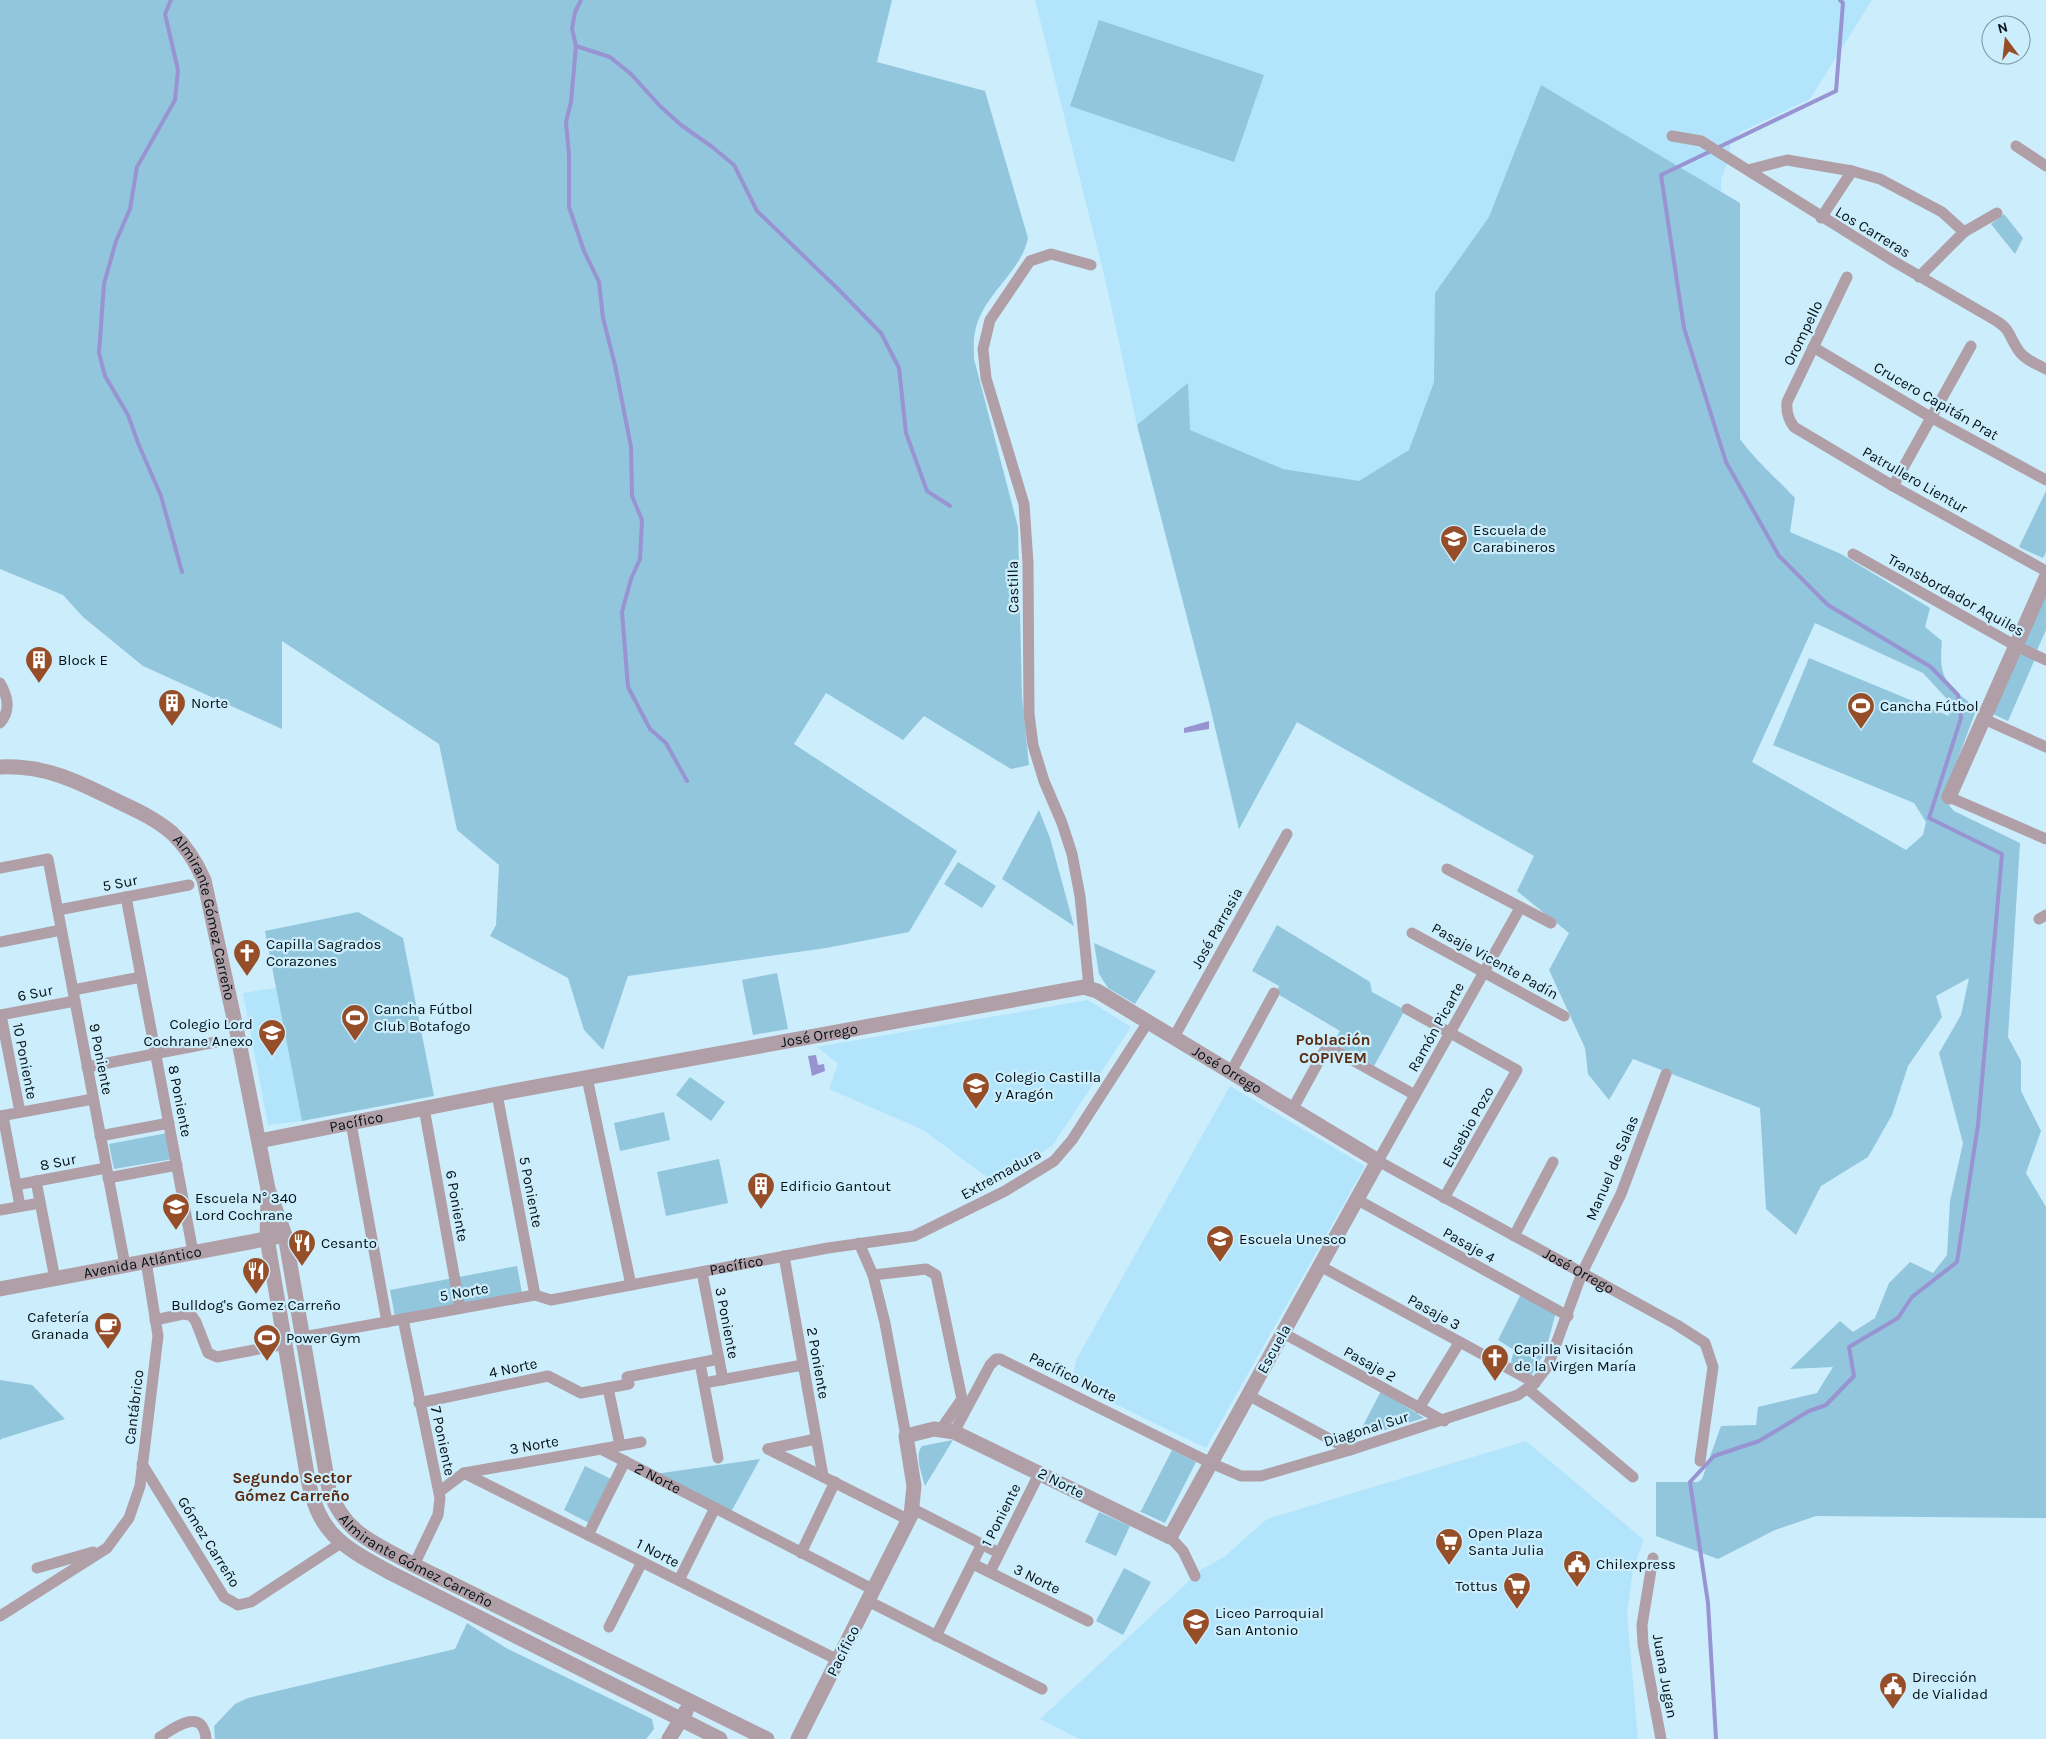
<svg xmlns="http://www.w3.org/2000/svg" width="2046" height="1739" font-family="Karla,sans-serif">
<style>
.built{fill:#b2e5fb}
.green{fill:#92c6dd;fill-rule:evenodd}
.water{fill:#9894d2}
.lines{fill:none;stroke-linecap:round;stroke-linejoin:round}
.stream{stroke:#9894d2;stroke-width:4}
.minor{stroke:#b09fa7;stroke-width:11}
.tertiary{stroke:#b09fa7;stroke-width:15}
.labels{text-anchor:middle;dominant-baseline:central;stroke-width:4.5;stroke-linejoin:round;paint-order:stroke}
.street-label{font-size:15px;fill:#031117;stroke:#ccedfc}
.poi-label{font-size:15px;fill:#031117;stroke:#ccedfc;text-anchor:start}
.neighbourhood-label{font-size:16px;font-weight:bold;fill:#5a2b10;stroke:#ccedfc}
</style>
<rect width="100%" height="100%" fill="#ccedfc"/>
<!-- built -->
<path class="built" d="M1035,0H1872L1810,99L1741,132L1730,142V157L1721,179L1745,806L1639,911L1465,818L1297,722L1239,829L1209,702L1137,425L1106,283Z
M276,988L302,1121L268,1125L243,993Z
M1088,1000L1131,1027L1052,1146L995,1183L923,1130L829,1089L838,1064L817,1047Z
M1230,1086L1365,1166L1206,1448L1072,1383L1076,1360Z
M1526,1441L1644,1540L1633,1569L1627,1614L1638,1739H1079L1040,1719L1202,1569L1224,1557L1267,1519Z"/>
<!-- green -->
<path class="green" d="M0,0H892L877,62L985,91L1028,238C1021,273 982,295 975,332C973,340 974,350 974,359L1018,527L1022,697L1029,765L1011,769L924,716L903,740L826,693L794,744L957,851L909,932L826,948L628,976L603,1050L584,1030L568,978L490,936L496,925L499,865L457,830L439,744L282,641V729L143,666L83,617L63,595L0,569Z
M1099,20L1264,75L1234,162L1070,106Z
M1541,85L1740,203V439C1756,461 1776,478 1795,498L1790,532L1841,554L1930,608L1925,627L1942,641C1938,680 1947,685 1977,708L1943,798L1954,811L2020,843L2008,1037L2021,1061V1091L2041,1131L2026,1173L2046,1207V1518L1816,1516L1775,1530L1718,1559L1656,1536V1482H1698L1702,1479L1721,1426L1756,1425L1758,1407L1817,1393L1833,1367L1790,1369L1840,1321L1853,1332L1875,1318L1889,1283L1910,1262L1933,1273L1947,1255L1950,1201L1963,1143L1939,1053L1961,1015L1969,978L1936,996L1942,1017L1908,1066L1892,1115L1868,1157L1821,1186L1796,1235L1766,1209L1760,1108L1633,1059L1609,1100L1588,1074L1585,1048L1549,970L1569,933L1517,891L1534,856L1297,722L1239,829L1209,702L1137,425L1188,383L1190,430L1283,469L1359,481L1409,450L1434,382L1435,293L1489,217ZM1815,623L1923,673L1946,698L1949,716L1809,658L1773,745L1914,803L1926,822L1923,835L1906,850L1752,762Z
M2004,214L2023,238L2015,254L1991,224Z
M2046,491V552L2043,558L2019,547Z
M2046,583V630L2037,650L2021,643Z
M2020,653L2035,659L2008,721L1993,714Z
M1039,810L1050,838L1074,926L1002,879Z
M958,862L996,886L982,908L944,884Z
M358,912L403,938L434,1096L302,1121L265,931Z
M1277,925L1370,982L1372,992L1405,1010L1374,1066L1333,1043L1340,1031L1276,993L1279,986L1252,971Z
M1094,943L1156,971L1135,1004L1108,988L1099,974Z
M777,973L788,1029L753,1035L742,980Z
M690,1077L725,1102L711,1121L676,1095Z
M664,1112L670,1140L620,1151L614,1123Z
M167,1133L173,1159L114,1169L109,1144Z
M719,1159L728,1203L666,1216L657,1172Z
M517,1266L522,1293L395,1317L390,1290Z
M1521,1294L1556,1312L1546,1350L1530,1378L1510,1366L1514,1350L1498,1340Z
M0,1380L32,1385L65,1419L1,1439L0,1441Z
M1381,1391L1424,1418L1356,1439Z
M953,1440L925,1486C922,1474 914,1456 922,1446Z
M1172,1450L1196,1462L1165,1523L1139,1511H1141Z
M760,1459L731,1512L655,1474Z
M585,1466L611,1479L589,1523L564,1510Z
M1099,1512L1130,1526L1116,1556L1085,1542Z
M1124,1568L1151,1582L1123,1635L1096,1621Z
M467,1623L506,1648L652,1719L654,1729L646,1739H215L214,1726L235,1704L248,1698L455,1649Z"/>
<!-- water -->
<path class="water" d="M1209,721V729L1184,733V728Z
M816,1055L818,1065L824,1064L825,1071L812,1076L808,1056Z"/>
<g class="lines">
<!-- stream -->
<path class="stream" d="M171,0L165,14L178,70L175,100L137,167L130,209L116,241L104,284L99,353L105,376L128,415L138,443L161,496L182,572
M581,0L575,12L572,29L576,46L571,102L566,122L569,155V207L584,251L599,282L603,318L615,365L631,447L632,496L642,520L640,559L631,579L622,612L628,687L650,729L666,743L687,781
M576,46L610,57L631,74L660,106L681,125L711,146L734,165L757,211L838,289L881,333L899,368L906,433L927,491L950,506
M1717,148L1836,91L1843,3L1840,0
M1711,151L1661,175L1684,328L1726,462L1779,556L1828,605L1931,667L1958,695L1961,718L1929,818L2002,854L1978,1125L1957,1262L1912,1297L1898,1318L1849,1347L1854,1376L1826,1405L1809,1411L1759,1441L1714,1456L1690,1482L1708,1603L1716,1739"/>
<!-- minor -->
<g class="minor">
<path d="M1672,136L1701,141L1895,262L1995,320C2010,329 2008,334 2017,348C2022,358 2036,364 2046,369"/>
<path d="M2016,146L2046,166"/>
<path d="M1748,170L1787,160L1852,171L1880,179L1942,212L1964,232"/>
<path d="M1821,218L1852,171"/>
<path d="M1847,277L1787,402C1786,412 1788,419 1794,427L1893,486L2046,571"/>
<path d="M1919,277L1964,232L1997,213"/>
<path d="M1813,347L1932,418L2046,480"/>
<path d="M1893,486L1971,346"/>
<path d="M1853,554L2016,646L2046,660"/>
<path d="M0,683C8,697 11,710 0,723"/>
<path d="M1984,719L2046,747"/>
<path d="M1949,797L2046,839"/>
<path d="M0,868L48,859L125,1265"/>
<path d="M1447,869L1551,923"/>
<path d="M126,897L193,1252"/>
<path id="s1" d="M1520,908L1378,1161L1677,1325L1705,1343L1713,1367L1700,1461"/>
<path d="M58,910L189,885"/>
<path d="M2039,919L2046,915"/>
<path d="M1412,933L1564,1016"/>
<path d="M0,942L61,930"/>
<path d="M1089,987L1080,896L1072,854L1062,823L1044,781L1033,745L1029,714L1028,563L1024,504L986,378L983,349L990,320L1030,261L1051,254L1091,265"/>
<path d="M73,990L141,977"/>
<path d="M1407,1009L1517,1070L1444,1198"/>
<path d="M0,1015L75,1001"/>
<path d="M1,1015L20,1112"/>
<path d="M1174,1037L1287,834"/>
<path d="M87,1067L216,1042"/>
<path d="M1231,1072L1274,993"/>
<path d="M587,1078L631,1285"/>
<path d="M497,1094L535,1295"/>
<path d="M424,1108L460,1308"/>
<path d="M1292,1110L1327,1046L1415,1095"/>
<path d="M0,1116L93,1099"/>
<path d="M3,1116L20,1206"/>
<path d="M351,1123L387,1322"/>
<path d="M100,1136L169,1123"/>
<path d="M108,1178L177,1165"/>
<path d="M36,1181L55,1279"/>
<path d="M16,1185L106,1168"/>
<path d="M1356,1199L1568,1316"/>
<path d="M0,1210L40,1203"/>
<path d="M1514,1236L1553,1162"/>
<path d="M859,1243L873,1275L885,1323L906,1436"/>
<path d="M784,1256L823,1476"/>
<path d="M1320,1266L1535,1383"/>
<path d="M702,1272L723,1380"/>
<path d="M873,1275L926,1269L936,1275L962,1399L941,1429"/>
<path d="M403,1319L440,1498L438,1515L414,1565"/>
<path d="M155,1320L183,1314L192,1316L196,1322L208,1353L217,1357L285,1344"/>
<path d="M1283,1333L1444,1421"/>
<path id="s2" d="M303,1337L535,1295L551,1300L828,1248L914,1236L1005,1191L1054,1161L1072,1140L1148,1022"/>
<path d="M700,1363L718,1458"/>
<path d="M704,1383L803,1365"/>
<path d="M608,1388L620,1445"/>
<path d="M1528,1389L1633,1477"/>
<path d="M1248,1395L1350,1450"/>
<path d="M419,1403L548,1376L581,1393L629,1384L627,1377L719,1359"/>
<path d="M1419,1408L1459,1343"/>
<path d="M954,1432L990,1365L996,1359H1000L1211,1463L1241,1476H1261L1350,1450L1518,1395L1535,1383L1548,1366L1582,1273L1621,1194L1666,1074"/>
<path id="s3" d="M601,1449L874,1590"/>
<path d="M768,1449L909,1520"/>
<path d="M768,1449L816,1439"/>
<path d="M142,1464L224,1597L238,1605L251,1602L341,1543"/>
<path d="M464,1473L838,1660"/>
<path d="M439,1492L464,1473L641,1442"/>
<path d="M913,1509L999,1553"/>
<path d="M588,1535L625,1461"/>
<path d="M1170,1537L1183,1551L1195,1576"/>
<path d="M801,1553L835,1482"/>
<path d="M1653,1558L1642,1625L1643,1644L1661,1739"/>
<path d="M973,1564L1088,1621"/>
<path d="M37,1568L93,1552"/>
<path d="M990,1572L1040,1472"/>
<path d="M679,1580L715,1508"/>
<path d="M868,1601L1042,1689"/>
<path d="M0,1616L107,1548L129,1518L140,1486L158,1336L146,1261"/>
<path d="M609,1627L642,1562"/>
<path d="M936,1636L982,1544"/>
<path d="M160,1737C174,1728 203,1706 206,1739"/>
</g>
<!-- tertiary -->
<g class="tertiary">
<path id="s4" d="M0,767C47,765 79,782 119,802C138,811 156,819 172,833C186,846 196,862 204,880L238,1037L268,1189L285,1235L329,1490C346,1536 376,1543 414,1565L767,1739"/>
<path d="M1949,797L2046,578"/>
<path id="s5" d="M259,1141L497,1094L1084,987L1097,991L1378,1161L1170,1537L954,1432L934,1429L906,1436L914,1486L911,1515L798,1739"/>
<path d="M268,1197L267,1238L307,1474C318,1534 340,1545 391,1573L720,1739"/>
<path id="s6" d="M0,1289L276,1237"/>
<path d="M669,1739L686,1711"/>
</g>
</g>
<!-- icons -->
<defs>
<symbol id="university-pin" viewBox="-11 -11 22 30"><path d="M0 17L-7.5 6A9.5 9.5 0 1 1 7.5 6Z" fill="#954e28" stroke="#ccedfc"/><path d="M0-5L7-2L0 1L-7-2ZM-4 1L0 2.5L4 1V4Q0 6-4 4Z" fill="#fff"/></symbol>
<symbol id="building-pin" viewBox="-11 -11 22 30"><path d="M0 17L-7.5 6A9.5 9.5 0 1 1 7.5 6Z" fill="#954e28" stroke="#ccedfc"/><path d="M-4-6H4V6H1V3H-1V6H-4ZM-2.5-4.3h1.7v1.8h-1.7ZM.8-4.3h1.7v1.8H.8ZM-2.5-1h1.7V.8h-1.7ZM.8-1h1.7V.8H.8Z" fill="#fff"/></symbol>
<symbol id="stadium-pin" viewBox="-11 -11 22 30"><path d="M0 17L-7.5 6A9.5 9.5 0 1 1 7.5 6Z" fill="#954e28" stroke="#ccedfc"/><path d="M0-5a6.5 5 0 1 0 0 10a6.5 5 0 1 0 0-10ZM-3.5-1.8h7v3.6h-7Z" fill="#fff"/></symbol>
<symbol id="church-pin" viewBox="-11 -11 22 30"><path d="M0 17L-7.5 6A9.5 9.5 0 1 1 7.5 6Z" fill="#954e28" stroke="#ccedfc"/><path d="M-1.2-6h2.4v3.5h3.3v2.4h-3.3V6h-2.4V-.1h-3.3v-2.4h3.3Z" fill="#fff"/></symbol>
<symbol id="school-pin" viewBox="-11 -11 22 30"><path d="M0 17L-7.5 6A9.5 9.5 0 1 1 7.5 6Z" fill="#954e28" stroke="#ccedfc"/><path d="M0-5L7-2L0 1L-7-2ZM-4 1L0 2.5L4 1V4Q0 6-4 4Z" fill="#fff"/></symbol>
<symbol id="restaurant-pin" viewBox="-11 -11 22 30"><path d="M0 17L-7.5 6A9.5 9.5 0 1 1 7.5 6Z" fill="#954e28" stroke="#ccedfc"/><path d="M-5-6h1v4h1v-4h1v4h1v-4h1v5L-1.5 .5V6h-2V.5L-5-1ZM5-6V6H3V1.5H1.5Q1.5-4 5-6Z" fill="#fff"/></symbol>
<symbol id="cafe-pin" viewBox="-11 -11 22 30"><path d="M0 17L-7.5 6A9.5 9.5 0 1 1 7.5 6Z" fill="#954e28" stroke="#ccedfc"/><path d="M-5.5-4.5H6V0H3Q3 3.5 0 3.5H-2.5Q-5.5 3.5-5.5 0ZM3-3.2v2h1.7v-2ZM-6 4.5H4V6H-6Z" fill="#fff"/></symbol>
<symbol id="supermarket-pin" viewBox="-11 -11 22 30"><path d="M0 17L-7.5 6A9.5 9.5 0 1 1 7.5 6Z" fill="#954e28" stroke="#ccedfc"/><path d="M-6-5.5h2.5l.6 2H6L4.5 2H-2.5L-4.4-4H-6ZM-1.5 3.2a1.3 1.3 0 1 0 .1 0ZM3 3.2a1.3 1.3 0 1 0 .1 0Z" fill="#fff"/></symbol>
<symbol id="civic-pin" viewBox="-11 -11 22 30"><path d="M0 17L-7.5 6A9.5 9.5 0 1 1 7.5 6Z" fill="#954e28" stroke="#ccedfc"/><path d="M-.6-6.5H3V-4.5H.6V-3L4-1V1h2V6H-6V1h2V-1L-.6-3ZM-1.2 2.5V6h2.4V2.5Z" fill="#fff"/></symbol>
</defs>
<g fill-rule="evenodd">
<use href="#university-pin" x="1438" y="523" width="32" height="43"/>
<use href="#building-pin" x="23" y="644" width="32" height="43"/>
<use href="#building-pin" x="156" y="687" width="32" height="43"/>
<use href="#stadium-pin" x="1845" y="690" width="32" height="43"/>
<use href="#church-pin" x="231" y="937" width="32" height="43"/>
<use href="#stadium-pin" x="339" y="1002" width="32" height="43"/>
<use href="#school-pin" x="256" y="1017" width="32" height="43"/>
<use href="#school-pin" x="960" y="1070" width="32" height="43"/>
<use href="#building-pin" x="745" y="1170" width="32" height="43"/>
<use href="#school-pin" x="160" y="1191" width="32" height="43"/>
<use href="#school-pin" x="1204" y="1223" width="32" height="43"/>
<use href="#restaurant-pin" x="286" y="1227" width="32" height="43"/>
<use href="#restaurant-pin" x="240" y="1255" width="32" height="43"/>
<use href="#cafe-pin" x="92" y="1310" width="32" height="43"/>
<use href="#stadium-pin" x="251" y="1322" width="32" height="43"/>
<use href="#church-pin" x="1479" y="1342" width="32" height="43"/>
<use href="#supermarket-pin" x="1433" y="1526" width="32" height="43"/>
<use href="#civic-pin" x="1561" y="1548" width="32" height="43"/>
<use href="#supermarket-pin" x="1501" y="1570" width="32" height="43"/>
<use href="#school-pin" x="1180" y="1606" width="32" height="43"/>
<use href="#civic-pin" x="1877" y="1670" width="32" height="43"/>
</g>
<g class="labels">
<!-- street labels -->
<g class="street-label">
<text transform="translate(1873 232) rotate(31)">Los Carreras</text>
<text transform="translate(1803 333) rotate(-64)">Orompello</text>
<text transform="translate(1936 401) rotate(30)">Crucero Capitán Prat</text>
<text transform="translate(1915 480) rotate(30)">Patrullero Lientur</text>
<text transform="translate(1013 587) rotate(-91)">Castilla</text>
<text transform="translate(1956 595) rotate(29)">Transbordador Aquiles</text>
<text transform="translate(120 883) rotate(-11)">5 Sur</text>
<text stroke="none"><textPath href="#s4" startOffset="280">Almirante Gómez Carreño</textPath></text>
<text transform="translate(1217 928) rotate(-61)">José Parrasia</text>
<text transform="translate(1495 961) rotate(29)">Pasaje Vicente Padín</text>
<text transform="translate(35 993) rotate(-11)">6 Sur</text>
<text transform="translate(1436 1027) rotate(-61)">Ramón Picarte</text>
<text stroke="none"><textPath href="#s5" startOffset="570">José Orrego</textPath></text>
<text transform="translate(101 1059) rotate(79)">9 Poniente</text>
<text transform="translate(25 1061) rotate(79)">10 Poniente</text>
<text stroke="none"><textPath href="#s5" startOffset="1005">José Orrego</textPath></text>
<text transform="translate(180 1101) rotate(79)">8 Poniente</text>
<text stroke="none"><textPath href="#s5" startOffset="99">Pacífico</textPath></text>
<text transform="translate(1468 1127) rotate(-61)">Eusebio Pozo</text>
<text transform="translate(58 1162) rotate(-11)">8 Sur</text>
<text transform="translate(1612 1168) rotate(-67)">Manuel de Salas</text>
<text transform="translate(1001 1174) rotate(-29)">Extremadura</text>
<text transform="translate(531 1192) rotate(79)">5 Poniente</text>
<text transform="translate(457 1206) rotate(80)">6 Poniente</text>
<text transform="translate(1469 1245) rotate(29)">Pasaje 4</text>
<text stroke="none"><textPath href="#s6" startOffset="145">Avenida Atlántico</textPath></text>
<text stroke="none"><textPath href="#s2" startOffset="441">Pacífico</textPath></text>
<text stroke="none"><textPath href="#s1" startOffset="519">José Orrego</textPath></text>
<text transform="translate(464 1292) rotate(-10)">5 Norte</text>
<text transform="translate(1434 1312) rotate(29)">Pasaje 3</text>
<text transform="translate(727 1323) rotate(79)">3 Poniente</text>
<text transform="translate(1274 1349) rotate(-61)">Escuela</text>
<text transform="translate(818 1363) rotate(80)">2 Poniente</text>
<text transform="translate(1370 1364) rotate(29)">Pasaje 2</text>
<text transform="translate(513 1368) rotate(-12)">4 Norte</text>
<text transform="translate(1073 1377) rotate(26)">Pacífico Norte</text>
<text transform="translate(134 1407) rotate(-83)">Cantábrico</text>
<text transform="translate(1366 1429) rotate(-17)">Diagonal Sur</text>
<text transform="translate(443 1441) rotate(78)">7 Poniente</text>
<text transform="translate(534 1445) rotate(-10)">3 Norte</text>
<text stroke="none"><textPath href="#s3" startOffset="64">2 Norte</textPath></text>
<text transform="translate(1061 1483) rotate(27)">2 Norte</text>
<text transform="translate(1001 1515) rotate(-63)">1 Poniente</text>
<text transform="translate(209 1542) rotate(58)">Gómez Carreño</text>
<text transform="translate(658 1553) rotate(27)">1 Norte</text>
<text stroke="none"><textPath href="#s4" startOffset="984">Almirante Gómez Carreño</textPath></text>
<text transform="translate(1037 1579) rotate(26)">3 Norte</text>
<text transform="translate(843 1651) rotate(-63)">Pacífico</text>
<text transform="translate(1665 1676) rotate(80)">Juana Jugan</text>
</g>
<!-- poi labels -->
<g class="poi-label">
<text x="1473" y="530">Escuela de<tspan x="1473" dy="17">Carabineros</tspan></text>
<text x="58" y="660">Block E</text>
<text x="191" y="703">Norte</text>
<text x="1880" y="706">Cancha Fútbol</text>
<text x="266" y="944">Capilla Sagrados<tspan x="266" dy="17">Corazones</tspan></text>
<text x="374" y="1009">Cancha Fútbol<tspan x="374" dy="17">Club Botafogo</tspan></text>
<text x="253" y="1024" text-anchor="end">Colegio Lord<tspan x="253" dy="17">Cochrane Anexo</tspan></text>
<text x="995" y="1077">Colegio Castilla<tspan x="995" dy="17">y Aragón</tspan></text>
<text x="780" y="1186">Edificio Gantout</text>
<text x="195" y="1198">Escuela N° 340<tspan x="195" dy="17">Lord Cochrane</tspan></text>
<text x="1239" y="1239">Escuela Unesco</text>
<text x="321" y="1243">Cesanto</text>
<text x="256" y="1305" text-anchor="middle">Bulldog's Gomez Carreño</text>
<text x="89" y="1317" text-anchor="end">Cafetería<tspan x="89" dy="17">Granada</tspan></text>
<text x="286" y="1338">Power Gym</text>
<text x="1514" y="1349">Capilla Visitación<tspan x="1514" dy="17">de la Virgen María</tspan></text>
<text x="1468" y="1533">Open Plaza<tspan x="1468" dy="17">Santa Julia</tspan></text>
<text x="1596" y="1564">Chilexpress</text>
<text x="1498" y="1586" text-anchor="end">Tottus</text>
<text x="1215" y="1613">Liceo Parroquial<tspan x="1215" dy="17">San Antonio</tspan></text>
<text x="1912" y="1677">Dirección<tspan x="1912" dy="17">de Vialidad</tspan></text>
</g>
<!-- neighbourhood labels -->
<g class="neighbourhood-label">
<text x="1333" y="1039">Población<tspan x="1333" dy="18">COPIVEM</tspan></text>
<text x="292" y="1477">Segundo Sector<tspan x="292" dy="18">Gómez Carreño</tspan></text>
</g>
</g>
<!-- north arrow -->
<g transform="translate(2006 40) rotate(345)"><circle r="24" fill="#ccedfc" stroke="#7c95a0"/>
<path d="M0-4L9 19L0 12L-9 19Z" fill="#954e28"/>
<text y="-8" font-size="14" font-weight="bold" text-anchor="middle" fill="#031117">N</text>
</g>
</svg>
